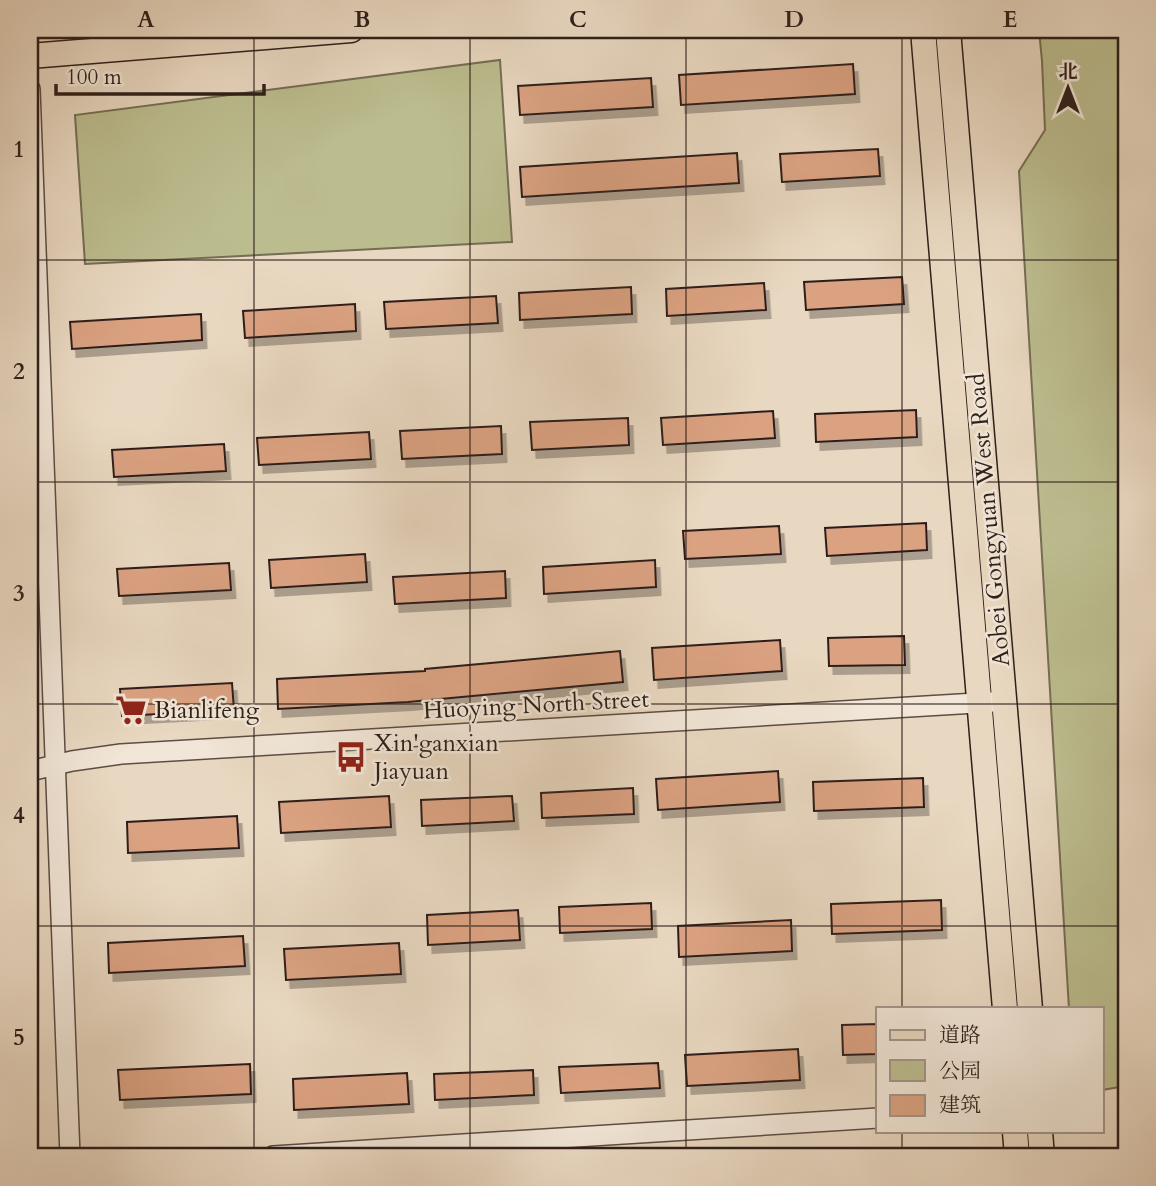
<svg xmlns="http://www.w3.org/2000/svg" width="1156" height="1186" font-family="Cardo,'Noto Serif SC',serif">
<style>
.green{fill:#bcbd8f;stroke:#756e54;stroke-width:2}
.building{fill:#dba282;stroke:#2e1f1a;stroke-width:2;filter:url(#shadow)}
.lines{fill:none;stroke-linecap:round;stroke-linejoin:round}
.minor-casing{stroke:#5d4d44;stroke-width:22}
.major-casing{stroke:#2e1f1a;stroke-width:27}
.minor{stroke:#f1e6d7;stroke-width:19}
.major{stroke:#e9d8c1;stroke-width:24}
.grid{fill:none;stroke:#2e1f1a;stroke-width:2;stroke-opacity:0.55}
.labels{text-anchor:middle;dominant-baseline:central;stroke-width:5;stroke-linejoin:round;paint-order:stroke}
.street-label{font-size:24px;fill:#2e1f1a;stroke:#f1e6d7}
.poi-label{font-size:24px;fill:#2e1f1a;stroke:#f1e6d7;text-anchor:start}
.neatline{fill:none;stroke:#2e1f1a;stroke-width:2.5}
.grid-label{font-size:23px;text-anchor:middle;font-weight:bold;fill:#2e1f1a}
</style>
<defs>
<filter id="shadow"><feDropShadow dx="4.5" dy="8" stdDeviation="0" flood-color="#0004"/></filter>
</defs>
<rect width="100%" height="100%" fill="#e9d8c1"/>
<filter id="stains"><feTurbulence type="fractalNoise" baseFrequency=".00286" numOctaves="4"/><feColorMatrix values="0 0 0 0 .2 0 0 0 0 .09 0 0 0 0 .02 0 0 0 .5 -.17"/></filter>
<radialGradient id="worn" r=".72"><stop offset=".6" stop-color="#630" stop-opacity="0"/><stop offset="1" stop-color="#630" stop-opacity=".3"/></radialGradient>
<!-- green -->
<path class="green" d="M1039,30H1126V1086L1102,1090V1009H1069L1019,171L1045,130L1042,61Z
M500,60L512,242L85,264L75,115Z"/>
<!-- building -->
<path class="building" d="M853,64L855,94L681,105L679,75Z
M651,78L653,107L520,115L518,86Z
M878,149L880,176L782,182L780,154Z
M737,153L739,183L522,197L520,167Z
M902,277L904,304L806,310L804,282Z
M764,283L766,310L667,316L666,289Z
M631,287L632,314L520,320L519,293Z
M496,296L498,323L386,329L384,302Z
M355,304L356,331L245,338L243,311Z
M201,314L202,340L72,349L70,322Z
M916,410L917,437L816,442L815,414Z
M773,411L775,438L663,445L661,418Z
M628,418L629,445L532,450L530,422Z
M501,426L502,454L402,459L400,431Z
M369,432L371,459L259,465L257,438Z
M224,444L226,471L114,477L112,450Z
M926,523L927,550L827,556L825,528Z
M779,526L781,554L685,559L683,531Z
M365,554L367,582L271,588L269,560Z
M655,560L656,587L544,594L543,567Z
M229,563L231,590L119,596L117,569Z
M505,571L506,598L395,604L393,577Z
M904,636L905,665L829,666L828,638Z
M780,640L782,671L654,680L652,648Z
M620,651L623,682L408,702L278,709L277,679L425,671V669Z
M232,683L234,710L122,716L120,689Z
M778,771L780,802L658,810L656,779Z
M923,778L924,807L814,811L813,782Z
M633,788L634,814L542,818L541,793Z
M389,796L391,827L281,833L279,802Z
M512,796L514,821L422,826L421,800Z
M237,816L239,848L128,853L127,822Z
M941,900L942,930L832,934L831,904Z
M651,903L652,929L560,933L559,907Z
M518,910L520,940L428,945L427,915Z
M791,920L792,951L679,957L678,926Z
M243,936L245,966L109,973L108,943Z
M399,943L401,974L286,980L284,949Z
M878,1024V1054L843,1055L842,1025Z
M798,1049L800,1080L687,1086L685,1055Z
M658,1063L660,1088L561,1093L559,1067Z
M250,1064L251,1094L120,1100L118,1070Z
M533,1070L534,1095L435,1100L434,1074Z
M407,1073L409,1104L294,1110L293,1079Z"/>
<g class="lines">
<defs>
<path id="minor" d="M30,89L70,1156
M30,771L72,761L121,754L993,702
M273,1156L878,1118"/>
<path id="major" d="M923,30L1005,1009
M948,30L1030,1009
M30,56L351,30
M1015,1132L1017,1156
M1040,1132L1042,1156"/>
</defs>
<!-- minor casing -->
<use href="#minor" class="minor-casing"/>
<!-- major casing -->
<use href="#major" class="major-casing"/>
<!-- minor -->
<use href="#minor" class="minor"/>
<!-- major -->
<use href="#major" class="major"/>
</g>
<!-- grid -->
<path class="grid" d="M254,30V1156M470,30V1156M686,30V1156M902,30V1009M30,260H1126M30,482H1126M30,704H1126M30,926H1126M902,1132V1156"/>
<!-- icons -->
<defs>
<symbol id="supermarket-bare" viewBox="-9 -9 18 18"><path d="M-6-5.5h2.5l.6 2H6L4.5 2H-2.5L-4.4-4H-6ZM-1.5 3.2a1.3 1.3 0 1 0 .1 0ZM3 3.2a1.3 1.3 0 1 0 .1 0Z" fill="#8f2418" stroke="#f1e6d7" stroke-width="2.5" paint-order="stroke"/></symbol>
<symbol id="bus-bare" viewBox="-9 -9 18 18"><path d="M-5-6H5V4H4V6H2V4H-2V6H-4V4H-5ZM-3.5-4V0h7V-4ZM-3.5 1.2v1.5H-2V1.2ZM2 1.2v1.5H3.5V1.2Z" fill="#8f2418" stroke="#f1e6d7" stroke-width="2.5" paint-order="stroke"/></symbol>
</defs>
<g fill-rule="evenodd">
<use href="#supermarket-bare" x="109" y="688" width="44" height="44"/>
<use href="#bus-bare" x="329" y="735" width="44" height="44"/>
</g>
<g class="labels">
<!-- street labels -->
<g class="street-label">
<text transform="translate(989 520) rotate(-95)">Aobei Gongyuan West Road</text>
<text transform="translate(536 705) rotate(-3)">Huoying North Street</text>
</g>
<!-- poi labels -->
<g class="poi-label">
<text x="154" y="710">Bianlifeng</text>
<text x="374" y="743">Xin'ganxian<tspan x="374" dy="28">Jiayuan</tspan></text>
</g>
</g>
<!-- margin -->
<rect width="1156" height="1186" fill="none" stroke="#e9d8c1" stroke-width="77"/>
<!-- legend -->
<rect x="876" y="1007" width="228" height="126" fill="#f1e6d7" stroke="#a3968b" stroke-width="2"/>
<rect x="890" y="1030" width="35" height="10" fill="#e9d8c1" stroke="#a3968b" stroke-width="2"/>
<text x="939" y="1042" font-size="21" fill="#2e1f1a">道路</text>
<rect x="890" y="1060" width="35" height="21" fill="#bcbd8f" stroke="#a3968b" stroke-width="2"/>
<text x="939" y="1078" font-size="21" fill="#2e1f1a">公园</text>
<rect x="890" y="1095" width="35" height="21" fill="#dba282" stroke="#a3968b" stroke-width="2"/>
<text x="939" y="1112" font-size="21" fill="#2e1f1a">建筑</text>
<!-- north arrow -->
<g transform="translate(1068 88)" stroke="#f1e6d7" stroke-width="5" paint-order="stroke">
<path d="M0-5L12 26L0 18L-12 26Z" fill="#2e1f1a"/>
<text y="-10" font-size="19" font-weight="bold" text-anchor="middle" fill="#2e1f1a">北</text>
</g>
<!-- scale -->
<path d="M56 84v10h208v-10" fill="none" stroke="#2e1f1a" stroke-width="3.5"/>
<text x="66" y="84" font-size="21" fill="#2e1f1a" stroke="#f1e6d7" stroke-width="5" paint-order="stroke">100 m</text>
<rect x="38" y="38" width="1080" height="1110" class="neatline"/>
<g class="grid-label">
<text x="146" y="27">A</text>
<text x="362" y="27">B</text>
<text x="578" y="27">C</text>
<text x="794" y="27">D</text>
<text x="1010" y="27">E</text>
<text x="19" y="157">1</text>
<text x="19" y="379">2</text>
<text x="19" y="601">3</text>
<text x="19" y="823">4</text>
<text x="19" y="1045">5</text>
</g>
<rect width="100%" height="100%" filter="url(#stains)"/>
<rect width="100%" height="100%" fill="url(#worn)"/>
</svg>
